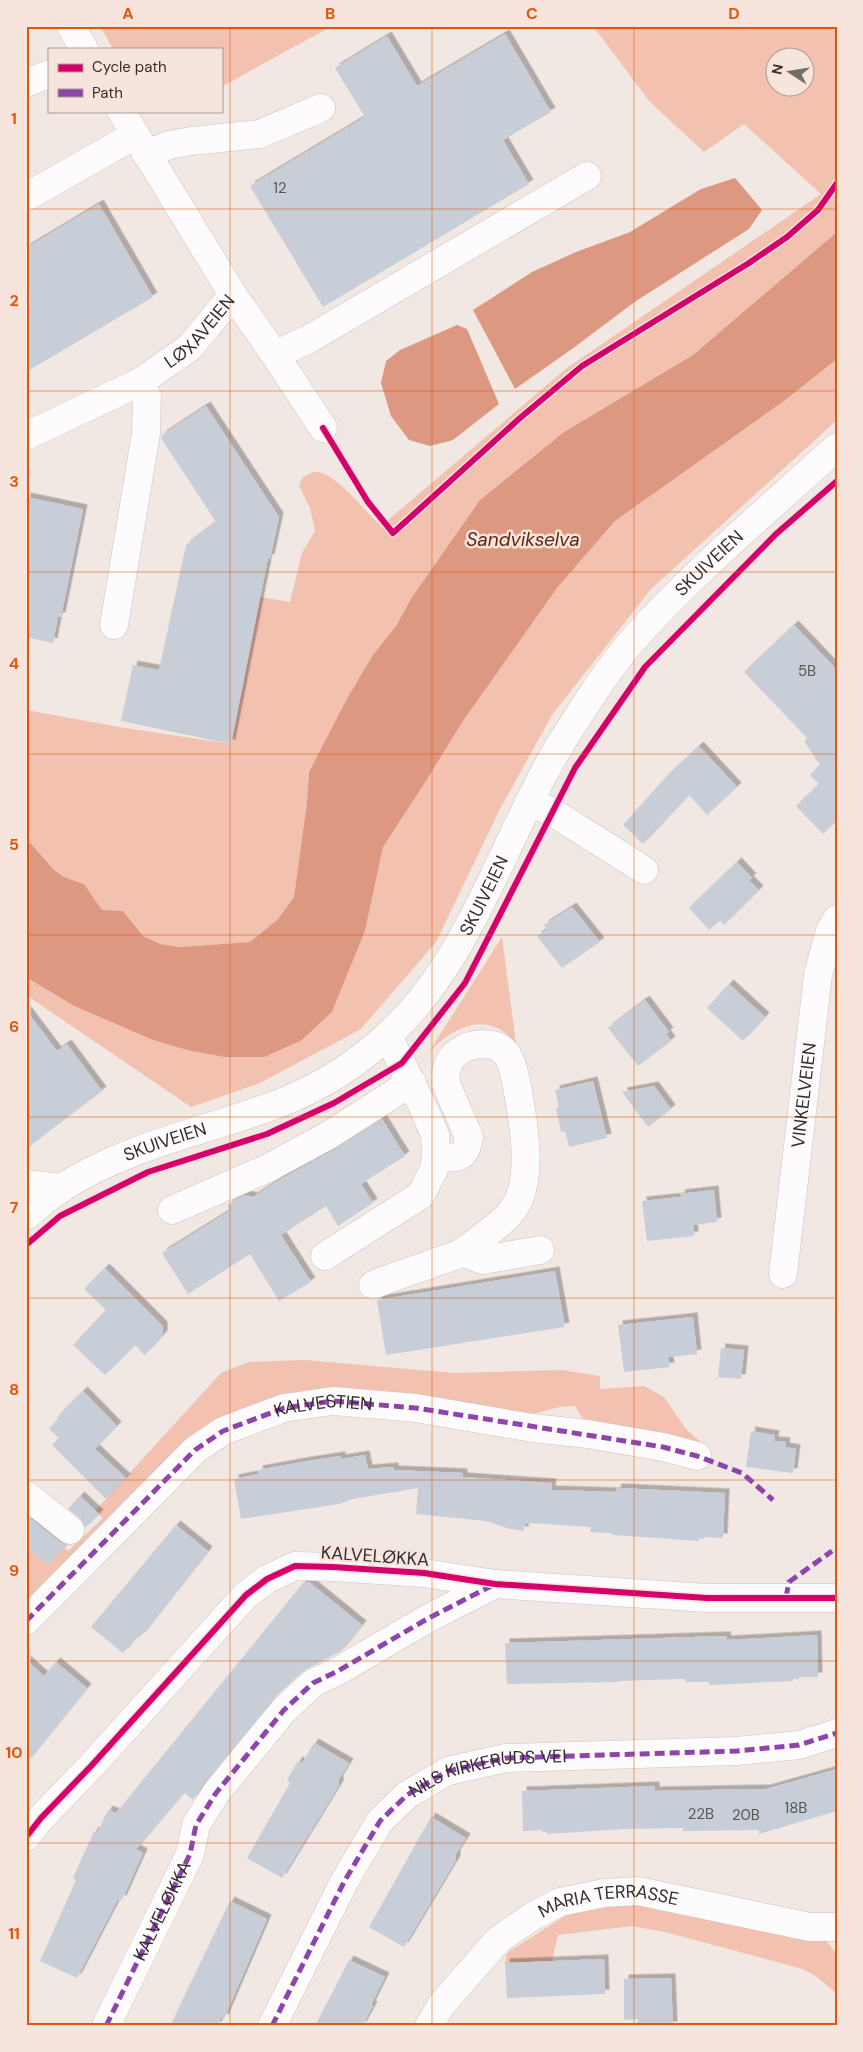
<svg xmlns="http://www.w3.org/2000/svg" width="863" height="2052" font-family="'DM Sans',sans-serif">
<style>
.green{fill:#f2c1b0;fill-rule:evenodd}
.water{fill:#dc9881}
.building{fill:#c7ced7;filter:url(#shadow)}
.lines{fill:none;stroke-linecap:round;stroke-linejoin:round}
.minor-casing{stroke:#ccc4c1;stroke-width:29}
.major-casing{stroke:#ccc4c1;stroke-width:29}
.minor{stroke:#fdfbfb;stroke-width:28}
.major{stroke:#fdfbfb;stroke-width:28}
.quiet{stroke:#8e44ad;stroke-width:5;stroke-dasharray:10 5;stroke-linecap:butt}
.cycleway-casing{stroke:#f7e4dd;stroke-width:9}
.cycleway{stroke:#d6006c;stroke-width:6}
.grid{fill:none;stroke:#df570e;stroke-width:1;stroke-opacity:0.55}
.labels{text-anchor:middle;dominant-baseline:central;stroke-width:5;stroke-linejoin:round;paint-order:stroke}
.number-label{font-size:15px;fill:#595556}
.street-label{font-size:18px;fill:#342d2b;stroke:#f7e4dd}
.water-label{font-size:19px;font-style:italic;fill:#60250f;stroke:#f7e4dd}
.neatline{fill:none;stroke:#df570e;stroke-width:2}
.grid-label{font-size:16px;text-anchor:middle;font-weight:bold;fill:#df570e}
</style>
<defs>
<filter id="shadow"><feDropShadow dx="4.5" dy="-4.5" stdDeviation="0" flood-color="#0004"/></filter>
</defs>
<rect width="100%" height="100%" fill="#f1e7e3"/>
<!-- green -->
<path class="green" d="M100,26H332L221,87V49H113Z
M593,26H837V232L693,355L564,432L480,500L412,597L396,626L373,655L309,772L307,802L294,897L278,919L250,942L180,947L160,944L143,936L123,911L102,910L84,884L64,877L54,870L26,838V710L119,727L231,744L260,597L290,602L302,553L315,531L310,508L299,486L303,477C306,476 311,472 314,472C333,469 367,514 381,526L567,368L821,194L744,124L704,152L650,102ZM776,58H806V88H776Z
M837,359V420L651,589L552,715L499,811L436,942L361,1029L260,1083L191,1107L26,995V977L74,1006L153,1040L187,1050L302,1040L332,1012L365,931L383,847L426,781L461,724L557,588L615,521L784,401Z
M502,937L516,1044C489,1009 454,1026 429,1052Z
M305,1360L455,1373L562,1370L600,1376V1389L644,1386L664,1397L686,1429L703,1444L702,1452L585,1422L575,1406L560,1407L528,1415L435,1405L226,1418L26,1613V1545L47,1565L64,1548L68,1551L103,1518L95,1511L221,1373L249,1362Z
M636,1900L750,1921L826,1941L837,1954V1994L817,1977L803,1969L665,1932L632,1926L558,1935L552,1961L505,1963L507,1953L568,1914Z"/>
<!-- water -->
<path class="water" d="M735,178L762,210L749,229L636,301L576,346L515,389L473,310L532,272L576,252L630,232L701,189Z
M837,232V359L784,401L615,521L557,588L461,724L426,781L383,847L365,931L332,1012L302,1040L264,1057H225L187,1050L153,1040L74,1006L26,977V838L54,870L64,877L84,884L102,910L123,911L143,936L160,944L180,947L250,942L278,919L294,897L307,802L309,772L348,697L373,655L396,626L412,597L480,500L564,432L693,355Z
M457,325L467,329L499,404L453,440L430,446L409,440L391,416L381,383L386,361L400,350Z"/>
<!-- building -->
<path class="building" d="M505,34L551,112L503,140L529,184L323,307L250,186L365,117L335,68L387,36L417,86Z
M99,204L153,297L26,372V248Z
M206,406L279,517L270,559L268,558L231,744L121,721L133,665L159,670L186,545L216,522L161,438L162,435Z
M26,497L83,509L61,617H58L53,643L26,637Z
M794,625L837,670V820L823,834L796,806L819,784L810,775L820,765L804,741L807,738L744,672Z
M699,746L737,787L707,815L689,795L643,844L623,825L666,777Z
M737,862L752,878L749,880L759,890L724,925L720,920L709,930L689,908Z
M572,907L600,942L562,968L537,936L548,929L544,925Z
M729,984L765,1017L743,1041L707,1008Z
M645,1000L669,1032L666,1034L671,1041L638,1066L608,1028Z
M26,1010L57,1051L67,1044L102,1091L26,1149Z
M593,1081L607,1138L569,1147L565,1131L561,1132L556,1108L559,1107L555,1090Z
M654,1086L671,1109L648,1127L622,1092Z
M382,1119L405,1156L361,1184L373,1203L338,1226L326,1206L281,1235L311,1282L279,1301L250,1254L188,1294L162,1253L228,1212V1205L240,1197L245,1195L253,1197L281,1179L337,1148Z
M714,1190L717,1222L693,1225L694,1236L647,1241L642,1201L681,1197L680,1194Z
M105,1268L163,1326V1335L145,1355L135,1345L105,1375L73,1345L106,1310L84,1289Z
M555,1271L565,1327L386,1355L377,1300Z
M693,1317L697,1354L668,1357L670,1367L624,1372L618,1325Z
M721,1348L744,1350L741,1379L718,1377Z
M83,1391L117,1426L95,1449L126,1478L106,1499L52,1445L59,1438L49,1429L58,1419L57,1417Z
M751,1431L775,1435L774,1441L786,1442L785,1447L796,1449L793,1473L746,1467Z
M365,1455L368,1469L394,1467V1470L463,1473V1477L552,1483L551,1490L616,1492L617,1488L725,1493L723,1538L704,1537V1539L699,1538V1541L614,1535L609,1533L590,1532L591,1527L530,1523V1524H525L524,1531L510,1529L486,1521L416,1514L418,1488L353,1499L339,1504L241,1519L234,1479L259,1474L258,1470L307,1461L341,1456V1459Z
M80,1496L99,1514L85,1528L80,1518L68,1509Z
M26,1515L60,1542L67,1545L47,1565L26,1545Z
M176,1525L208,1551L141,1636L135,1638L123,1653L91,1627Z
M304,1582H309L362,1625L341,1651L303,1671L273,1699L204,1783L193,1800L184,1792L136,1849L143,1853L122,1900L118,1899L77,1978L40,1961L76,1880L73,1878L94,1831L97,1833L108,1810L116,1813Z
M817,1635L818,1677H799V1679H793V1681L709,1685V1682H686L685,1679H679L620,1681L616,1682L507,1684L505,1643L726,1636L727,1640Z
M26,1660L44,1676L56,1662L87,1688L26,1763Z
M314,1743L349,1763L339,1779V1785L282,1878L247,1858L290,1783L287,1780L298,1761L302,1763Z
M837,1769V1811L759,1834V1830L683,1831V1828L624,1829L547,1834V1832H542V1830L523,1831L522,1791L655,1786V1791L766,1789Z
M431,1817L466,1838L456,1854V1860L404,1947L369,1927Z
M230,1901L267,1919L224,2019L221,2017L217,2026H170Z
M604,1959L605,1994L507,1998L505,1963Z
M349,1960L385,1977L371,2005L373,2006L362,2026H315Z
M671,1978L673,2026H638V2019L624,2020V1979Z"/>
<g class="lines">
<defs>
<g id="minor">
<path d="M71,26L84,49"/>
<path d="M26,83L49,74"/>
<path d="M146,154L169,145L192,141L259,134L321,108"/>
<path d="M26,197L135,135"/>
<path d="M233,295L275,355L309,339L587,176"/>
<path d="M275,355L323,428"/>
<path id="s1" d="M26,436L140,382L189,348L233,295L121,111"/>
<path d="M114,625L146,433L147,396L140,382"/>
<path d="M529,802L552,812L644,870"/>
<path d="M26,1184L62,1188"/>
<path d="M172,1210L266,1169L329,1135L412,1082"/>
<path d="M462,1252L483,1260L540,1250"/>
<path d="M325,1256L421,1195L434,1169L436,1156L435,1135L424,1109L388,1036"/>
<path id="s2" d="M783,1274L818,975L830,931L837,919"/>
<path d="M373,1285C393,1277 414,1270 434,1263C443,1259 454,1257 463,1252C469,1248 475,1243 481,1238C498,1225 517,1213 522,1190C530,1162 523,1120 518,1092C514,1074 513,1049 492,1045C466,1041 442,1055 446,1084L469,1137C466,1160 455,1159 436,1156"/>
<path d="M26,1495L70,1530"/>
<path id="s3" d="M26,1621L195,1450L223,1431L284,1408L333,1401L416,1408L532,1428L588,1434L663,1447L697,1456"/>
<path d="M26,1837L41,1818L92,1765L246,1595L267,1579L295,1566L333,1567L424,1573L495,1584L707,1598H837"/>
<path id="s4" d="M106,2026L190,1854L196,1825L216,1793L284,1710L313,1683L338,1671L427,1619L495,1584"/>
<path id="s5" d="M272,2026L344,1882L380,1821L407,1795L448,1771L506,1758L737,1751L799,1745L837,1733"/>
<path id="s6" d="M429,2026L442,2004L498,1940L533,1916L560,1902L604,1893L638,1891L810,1927H837"/>
</g>
<g id="major">
<path id="s7" d="M26,1216C38,1206 50,1195 63,1187C131,1143 215,1130 290,1099C325,1084 359,1062 387,1036C469,963 503,841 558,748C578,716 599,682 623,652C641,629 662,609 683,588C732,539 785,494 837,447"/>
</g>
</defs>
<!-- minor casing -->
<use href="#minor" class="minor-casing"/>
<!-- major casing -->
<use href="#major" class="major-casing"/>
<!-- minor -->
<use href="#minor" class="minor"/>
<!-- major -->
<use href="#major" class="major"/>
<!-- quiet -->
<path class="quiet" d="M786,1597L789,1582L832,1551
M26,1621L195,1450L223,1431L284,1408L333,1401L416,1408L663,1447L697,1456L742,1473L773,1500
M106,2026L190,1854L196,1825L216,1793L284,1710L313,1683L338,1671L427,1619L493,1585
M272,2026L344,1882L380,1821L407,1795L448,1771L506,1758L737,1751L799,1745L837,1733"/>
<defs>
<path id="cycleway" d="M323,428L368,502L393,533L520,418L582,366L749,263L787,237L818,210L837,183
M26,1245L60,1216L148,1172L267,1134L334,1103L402,1063L465,983L575,768L645,667L776,534L837,481
M26,1837L41,1818L92,1765L246,1595L267,1579L295,1566L333,1567L424,1573L495,1584L707,1598H837"/>
</defs>
<!-- cycleway casing -->
<use href="#cycleway" class="cycleway-casing"/>
<!-- cycleway -->
<use href="#cycleway" class="cycleway"/>
</g>
<!-- grid -->
<path class="grid" d="M230,26V2026M432,26V2026M634,26V2026M26,209H837M26,391H837M26,572H837M26,754H837M26,935H837M26,1117H837M26,1298H837M26,1480H837M26,1661H837M26,1843H837"/>
<g class="labels">
<!-- number labels -->
<g class="number-label">
<text x="280" y="188">12</text>
<text x="807" y="671">5B</text>
<text x="796" y="1808">18B</text>
<text x="701" y="1814">22B</text>
<text x="746" y="1815">20B</text>
</g>
<!-- street labels -->
<g class="street-label">
<text stroke="none"><textPath href="#s1" startOffset="205">LØXAVEIEN</textPath></text>
<text stroke="none"><textPath href="#s7" startOffset="984">SKUIVEIEN</textPath></text>
<text stroke="none"><textPath href="#s7" startOffset="579">SKUIVEIEN</textPath></text>
<text stroke="none"><textPath href="#s2" startOffset="180">VINKELVEIEN</textPath></text>
<text stroke="none"><textPath href="#s7" startOffset="159">SKUIVEIEN</textPath></text>
<text stroke="none"><textPath href="#s3" startOffset="379">KALVESTIEN</textPath></text>
<text transform="translate(375 1556) rotate(4)">KALVELØKKA</text>
<text stroke="none"><textPath href="#s5" startOffset="355">NILS KIRKERUDS VEI</textPath></text>
<text stroke="none"><textPath href="#s6" startOffset="232">MARIA TERRASSE</textPath></text>
<text stroke="none"><textPath href="#s4" startOffset="128">KALVELØKKA</textPath></text>
</g>
<!-- water labels -->
<g class="water-label">
<text x="523" y="539">Sandvikselva</text>
</g>
</g>
<!-- border -->
<rect width="863" height="2052" fill="none" stroke="#f7e4dd" stroke-width="55"/>
<!-- legend -->
<rect x="48" y="48" width="175" height="65" fill="#f7e4dd" stroke="#a99b96"/>
<rect x="58" y="64" width="25" height="8" fill="#d6006c" stroke="#a99b96"/>
<text x="92" y="72" font-size="15" fill="#342d2b">Cycle path</text>
<rect x="58" y="89" width="25" height="8" fill="#8e44ad" stroke="#a99b96"/>
<text x="92" y="98" font-size="15" fill="#342d2b">Path</text>
<!-- north arrow -->
<g transform="translate(790 72) rotate(282)"><circle r="24" fill="#f7e4dd" stroke="#a99b96"/>
<path d="M0-4L9 19L0 12L-9 19Z" fill="#766e6b"/>
<text y="-8" font-size="14" font-weight="bold" text-anchor="middle" fill="#342d2b">N</text>
</g>
<rect x="28" y="28" width="808" height="1996" class="neatline"/>
<g class="grid-label">
<text x="128" y="19">A</text>
<text x="330" y="19">B</text>
<text x="532" y="19">C</text>
<text x="734" y="19">D</text>
<text x="14" y="124">1</text>
<text x="14" y="306">2</text>
<text x="14" y="487">3</text>
<text x="14" y="669">4</text>
<text x="14" y="850">5</text>
<text x="14" y="1032">6</text>
<text x="14" y="1213">7</text>
<text x="14" y="1395">8</text>
<text x="14" y="1576">9</text>
<text x="14" y="1758">10</text>
<text x="14" y="1939">11</text>
</g>
</svg>
